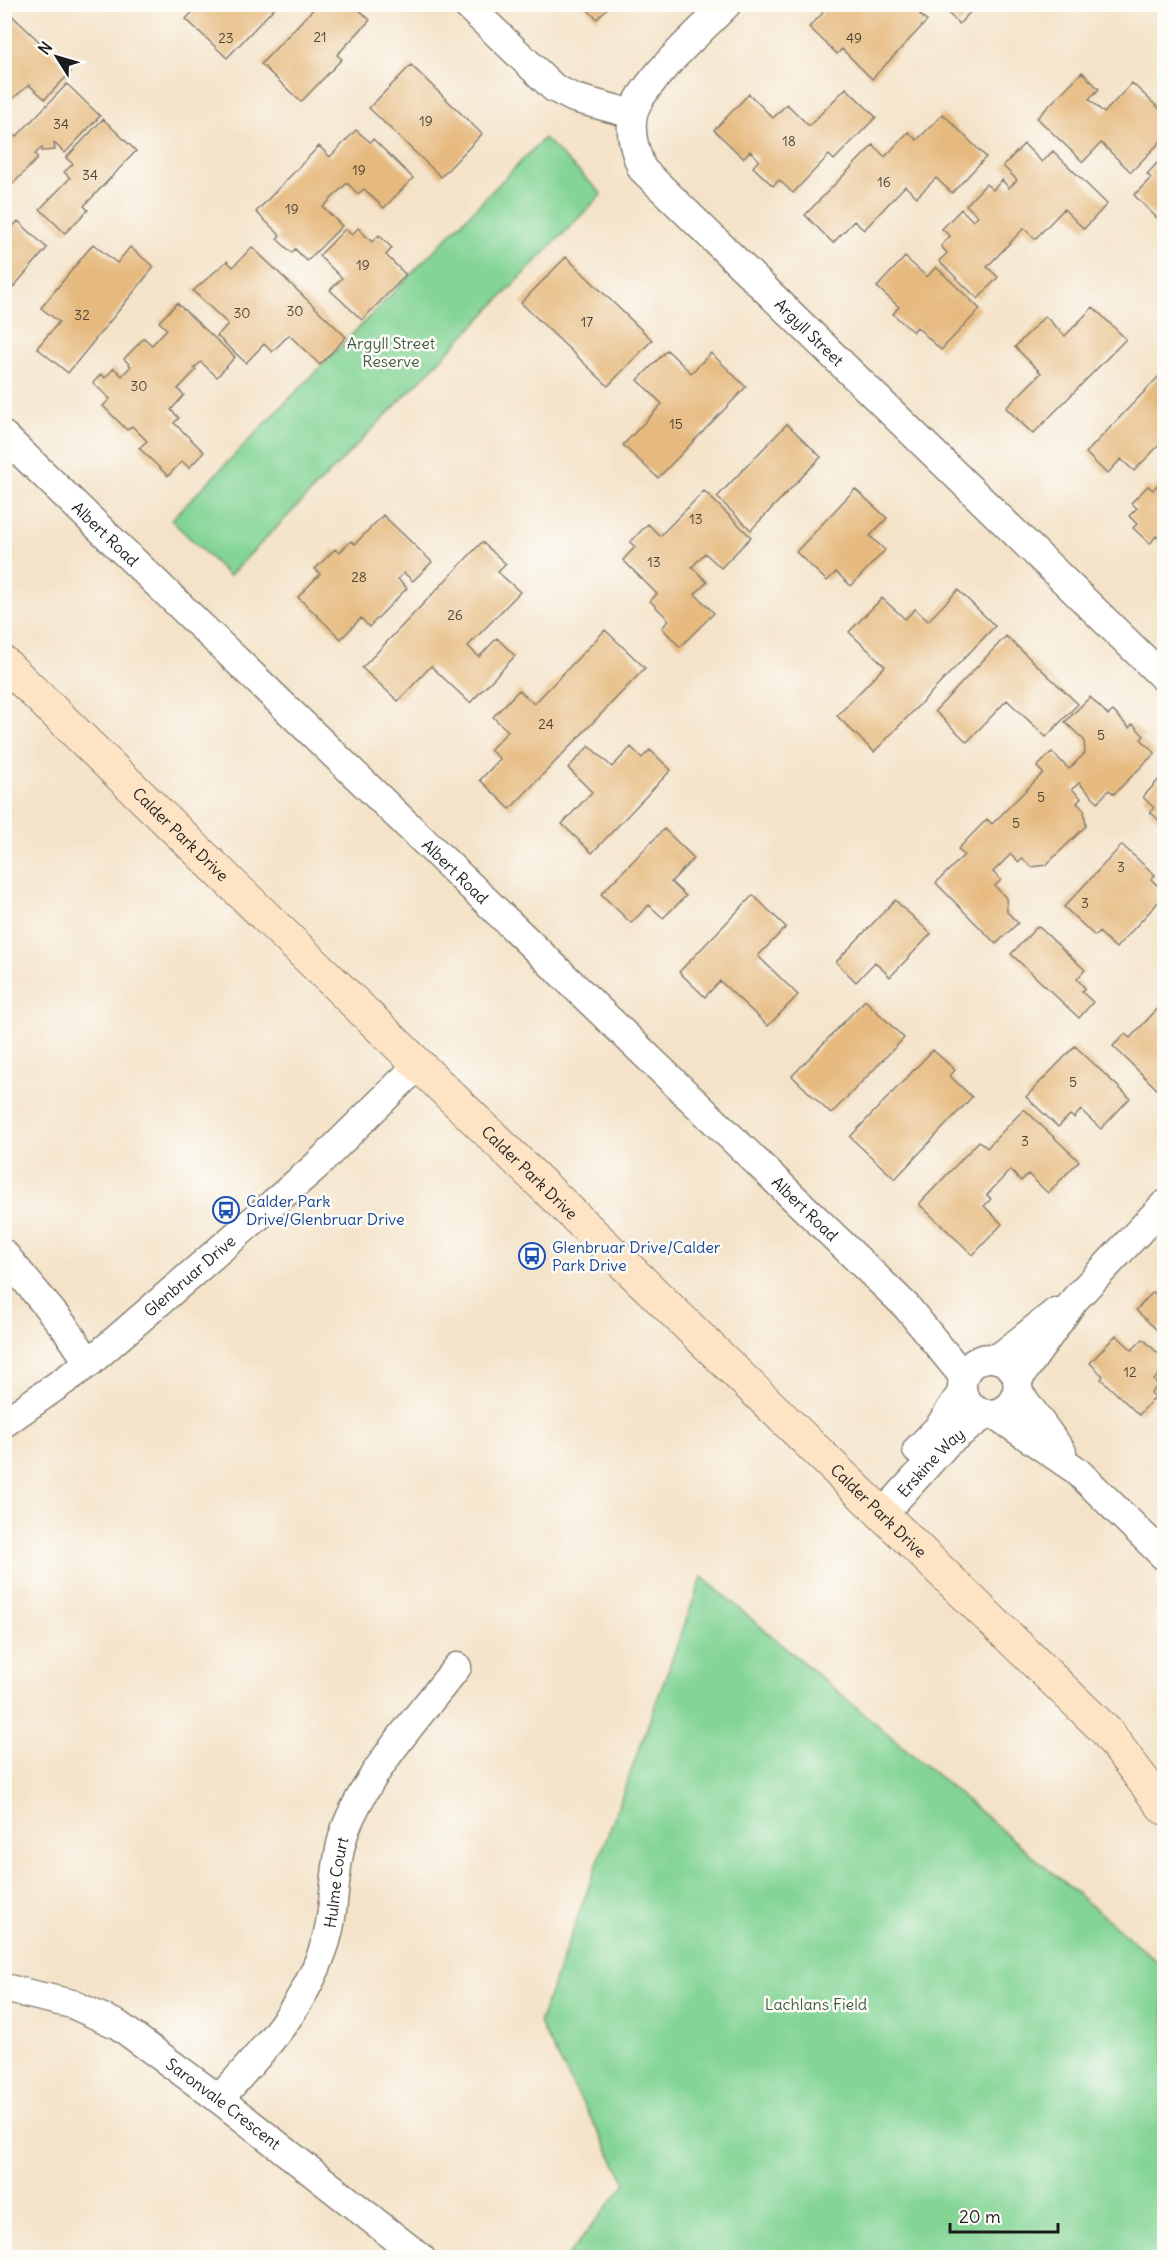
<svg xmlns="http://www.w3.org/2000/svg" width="1169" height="2262" font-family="Delius,sans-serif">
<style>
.green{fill:#83d495;stroke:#507858;stroke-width:1.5}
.building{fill:#e6ba7f}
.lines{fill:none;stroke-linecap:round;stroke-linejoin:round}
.street-casing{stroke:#888072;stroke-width:31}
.secondary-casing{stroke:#888072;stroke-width:35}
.street{stroke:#fff;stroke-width:28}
.secondary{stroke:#fee4c5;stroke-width:33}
.labels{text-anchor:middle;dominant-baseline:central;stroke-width:5;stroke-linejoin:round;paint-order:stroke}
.number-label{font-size:14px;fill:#4e4435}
.street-label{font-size:16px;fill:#1c1c1c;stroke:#fdfcf7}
.park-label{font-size:16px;fill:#405c46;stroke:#fdfcf7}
.transit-label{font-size:16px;fill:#164399;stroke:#fdfcf7;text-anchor:start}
</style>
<rect width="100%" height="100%" fill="#fdfcf7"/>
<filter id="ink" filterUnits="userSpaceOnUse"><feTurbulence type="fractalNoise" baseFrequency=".0167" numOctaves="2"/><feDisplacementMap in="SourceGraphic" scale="12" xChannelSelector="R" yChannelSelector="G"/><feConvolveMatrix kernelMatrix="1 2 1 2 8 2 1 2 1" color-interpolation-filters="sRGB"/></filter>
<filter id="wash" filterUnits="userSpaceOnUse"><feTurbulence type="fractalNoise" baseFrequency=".008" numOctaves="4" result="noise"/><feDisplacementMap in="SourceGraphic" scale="24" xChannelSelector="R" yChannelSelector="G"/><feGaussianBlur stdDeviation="1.35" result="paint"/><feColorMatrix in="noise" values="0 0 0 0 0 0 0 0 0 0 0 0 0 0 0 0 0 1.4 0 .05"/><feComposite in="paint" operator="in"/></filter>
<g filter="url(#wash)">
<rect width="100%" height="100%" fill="#f4e3c9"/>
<!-- green -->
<path class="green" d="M544,138L602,194L229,576L171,520Z
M702,1577L1164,1967V2257H567L626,2183L539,2023Z"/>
<g id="blocks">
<!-- building -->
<path class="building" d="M200,4H278L227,58L186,19Z
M318,4H353L370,20L337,55L342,59L301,102L261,64Z
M582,4H611L597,19Z
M820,4H909L927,21L872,79L842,49L837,54L809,27L823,13L817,7Z
M939,4H978L959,24Z
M4,8L71,72L45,99L29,85L4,106Z
M411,65L482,134L441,177L369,108Z
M1082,72L1099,89L1089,99L1104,113L1132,83L1164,113V138L1131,172L1101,143L1083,162L1037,118Z
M67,84L100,116L65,153L54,143L55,150L42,151V147L35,154L38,158L4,193V137L10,131L16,137Z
M846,88L876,117L834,160L829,155L793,193L779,180L773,186L753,167L759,160L750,151L743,158L714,130L749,94L773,118L787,104L809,126Z
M943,114L986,157L952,193L936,178L917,197L905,186L864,230L854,221L833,243L805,215L873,145L885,157L908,132L917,140Z
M103,119L136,151L84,206L88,210L65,233L40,209L70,178L64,172L73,164L66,158Z
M356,130L370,142L373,139L413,178L384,208L364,189L358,194L347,183L323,207L342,226L307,261L295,249L292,253L277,239L280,235L256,212L319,146L330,157Z
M1024,144L1042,162L1053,151L1107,204L1084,229L1064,209L1035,239L1024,228L987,267L998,277L978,299L939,261L947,253L941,246L950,236L942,229L961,209L973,221L978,216L966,205L986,184L993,190L1002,180L1009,188L1017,180L1003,166Z
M1164,156V225L1134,195L1151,178L1147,174Z
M18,221L47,248L4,298V236Z
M358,228L372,242L379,235L392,248L386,255L406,275L362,320L330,290L342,278L319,256L345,229L352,235Z
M93,244L117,263L130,247L154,267L68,373L37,348L59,322L41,308Z
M252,247L346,337L320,365L289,335L272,352L264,344L246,363L217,336L228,324L193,291L227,261L233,267Z
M566,257L652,340L608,386L521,303Z
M905,257L927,277L936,267L980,309L941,350L917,327L913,332L893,314L899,307L877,287Z
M177,303L235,357L217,377L201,362L194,368L196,370L178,389L184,395L171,410L179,418L174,423L204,452L189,468L182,461L168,476L139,448L147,441L132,426L127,430L103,406L110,399L93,383L101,374L105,378L114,368L122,376L131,366L124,359L144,338L152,345L167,329L159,322Z
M1093,307L1126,339L1033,434L1006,408L1041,373L1015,347L1045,316L1065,336Z
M667,350L691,373L711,353L746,387L658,478L623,445L662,404L638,380Z
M1164,371V440L1134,471L1121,459L1107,474L1086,453Z
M787,424L821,457L751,530L717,497Z
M1164,478V544L1156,536L1150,544L1133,528L1137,524L1129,516L1137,508L1131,503L1148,486L1153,490Z
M855,489L887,518L870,536L885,550L851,586L836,572L827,581L796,552Z
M704,491L751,537L721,568L705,553L692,567L707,582L695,594L714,613L680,647L662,628L669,620L650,601L657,594L623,560L635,547L630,542L648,524L660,536Z
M383,515L432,562L413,581L404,573L398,579L407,588L369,627L361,618L341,639L298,597L320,574L315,569L335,549L339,553L351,541L355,544Z
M482,542L506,564L498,572L520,592L468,646L479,657L497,638L515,656L470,703L431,666L398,701L362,668Z
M958,590L995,626L874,752L837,716L885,666L849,632L882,598L905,619L915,609L928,621Z
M605,630L645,668L510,809L480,780L500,759L490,750L508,731L493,717L519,690L534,704Z
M1006,636L1078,704L1046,737L1007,700L967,742L935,711Z
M1090,697L1108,715L1113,711L1129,728L1133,724L1144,736L1141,739L1155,753L1114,794L1109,790L1098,802L1079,783L1072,789L1081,798L1077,803L1084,810L1086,826L1046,865L1032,867L1022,859L1019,862L1011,854L993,872L1001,880L995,886L1006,898L1007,912L1018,923L996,944L936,883L964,855L958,849L987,819L992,824L1043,773L1037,767L1052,752L1069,769L1085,753L1084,740L1065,722Z
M589,746L612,767L631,747L642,758L650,750L671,770L592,853L562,824L592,792L568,768Z
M1164,774V825L1150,812L1154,808L1143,797Z
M664,829L694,858L671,882L686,896L663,918L649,905L631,923L601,894Z
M1122,845L1155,875L1151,879L1164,892V896L1116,948L1099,932L1095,936L1064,907Z
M753,895L786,927L758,956L798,995L768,1026L720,981L705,997L679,972Z
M895,900L931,934L890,977L875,962L856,982L836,962Z
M1038,926L1085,970L1077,979L1085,988L1082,992L1093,1002L1079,1018L1011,954Z
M865,1000L904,1038L831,1114L792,1076Z
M1164,1002V1096L1113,1046L1125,1034L1130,1038Z
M1075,1046L1130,1098L1101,1129L1081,1110L1074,1118L1070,1115L1058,1127L1026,1097Z
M933,1050L955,1070L950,1076L972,1097L895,1179L850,1137Z
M1024,1109L1079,1161L1048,1193L1028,1174L1021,1181L1010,1170L987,1195L991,1199L984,1206L1002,1224L973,1255L919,1204L979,1141L987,1148Z
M1164,1289V1332L1160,1328L1158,1331L1136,1310L1153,1292L1158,1296Z
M1116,1335L1132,1350L1143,1339L1164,1359V1368L1154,1380L1158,1385L1151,1393L1155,1397L1139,1415L1101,1379L1103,1376L1090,1363Z"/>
</g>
</g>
<g filter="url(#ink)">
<use href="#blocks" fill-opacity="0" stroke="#888072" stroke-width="1.5"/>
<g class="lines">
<defs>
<g id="street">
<path d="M466,4L554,88L574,98L633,114"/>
<path id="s1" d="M727,4C704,28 640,84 633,114C629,133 635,151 642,169L1164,678"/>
<path id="s2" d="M4,436L906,1306L963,1376"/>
<path d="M4,1254L66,1329L89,1363"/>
<circle cx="990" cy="1386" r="28"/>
<path d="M997,1359L1056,1312"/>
<path d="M1017,1381L1075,1299L1164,1205"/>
<path d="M1017,1390L1062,1452"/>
<path d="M994,1414L1076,1470L1164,1556"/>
<path id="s3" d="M4,1423L89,1363L315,1167L417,1066"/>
<path d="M917,1450L939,1427L962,1392"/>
<path id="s4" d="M882,1515L947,1443L986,1414"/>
<path id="s5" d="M4,1988L72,2004L118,2025L219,2099L421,2258"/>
<path id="s6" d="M219,2099C261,2053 304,2008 324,1947C338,1907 331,1858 350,1818C376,1762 419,1716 457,1667"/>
</g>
<g id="secondary">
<path id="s7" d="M4,663L1106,1731L1164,1808"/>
</g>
</defs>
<!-- street casing -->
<use href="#street" class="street-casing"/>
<!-- secondary casing -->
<use href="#secondary" class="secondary-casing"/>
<!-- street -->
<use href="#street" class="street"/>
<!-- secondary -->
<use href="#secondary" class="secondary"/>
</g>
</g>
<!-- icons -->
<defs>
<symbol id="bus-ring" viewBox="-11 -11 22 22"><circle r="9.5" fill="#fdfcf7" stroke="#1a4fb4" stroke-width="1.5"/><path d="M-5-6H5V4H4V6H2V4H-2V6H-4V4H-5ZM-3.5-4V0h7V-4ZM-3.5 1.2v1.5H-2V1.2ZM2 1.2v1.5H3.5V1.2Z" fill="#1a4fb4"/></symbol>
</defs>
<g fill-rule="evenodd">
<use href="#bus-ring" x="211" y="1195" width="30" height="30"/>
<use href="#bus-ring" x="517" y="1241" width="30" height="30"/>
</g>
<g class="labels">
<!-- number labels -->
<g class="number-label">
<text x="320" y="37">21</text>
<text x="226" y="38">23</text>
<text x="854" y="38">49</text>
<text x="426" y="121">19</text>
<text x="61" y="124">34</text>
<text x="789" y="141">18</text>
<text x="359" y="170">19</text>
<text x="90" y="175">34</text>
<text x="884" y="182">16</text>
<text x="292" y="209">19</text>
<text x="363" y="265">19</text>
<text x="295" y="311">30</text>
<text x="242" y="313">30</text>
<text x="82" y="315">32</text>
<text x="587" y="322">17</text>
<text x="139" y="386">30</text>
<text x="676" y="424">15</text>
<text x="696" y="519">13</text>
<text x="654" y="562">13</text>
<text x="359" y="577">28</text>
<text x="455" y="615">26</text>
<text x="546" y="724">24</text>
<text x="1101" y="735">5</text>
<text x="1041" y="797">5</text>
<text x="1016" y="823">5</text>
<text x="1121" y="867">3</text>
<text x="1085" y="903">3</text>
<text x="1073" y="1082">5</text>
<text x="1025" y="1141">3</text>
<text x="1130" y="1372">12</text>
</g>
<!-- street labels -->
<g class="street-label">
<text stroke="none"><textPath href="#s1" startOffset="436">Argyll Street</textPath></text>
<text stroke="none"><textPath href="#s2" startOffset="141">Albert Road</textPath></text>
<text stroke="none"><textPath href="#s7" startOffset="246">Calder Park Drive</textPath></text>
<text stroke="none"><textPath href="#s2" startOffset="627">Albert Road</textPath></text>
<text stroke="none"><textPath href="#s7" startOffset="732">Calder Park Drive</textPath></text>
<text stroke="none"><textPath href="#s2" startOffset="1113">Albert Road</textPath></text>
<text stroke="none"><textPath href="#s3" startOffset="237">Glenbruar Drive</textPath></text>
<text stroke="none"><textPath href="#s4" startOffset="72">Erskine Way</textPath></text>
<text stroke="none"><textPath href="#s7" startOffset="1218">Calder Park Drive</textPath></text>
<text stroke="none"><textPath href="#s6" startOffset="252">Hulme Court</textPath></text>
<text stroke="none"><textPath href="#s5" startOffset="252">Saronvale Crescent</textPath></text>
</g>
<!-- park labels -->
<g class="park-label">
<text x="391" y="343">Argyll Street<tspan x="391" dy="18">Reserve</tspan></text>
<text x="816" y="2004">Lachlans Field</text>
</g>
<!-- transit labels -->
<g class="transit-label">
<text x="246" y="1201">Calder Park<tspan x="246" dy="18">Drive/Glenbruar Drive</tspan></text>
<text x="552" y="1247">Glenbruar Drive/Calder<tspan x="552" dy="18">Park Drive</tspan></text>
</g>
</g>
<!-- margin -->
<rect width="1169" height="2262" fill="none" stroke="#fdfcf7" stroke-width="24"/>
<!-- north arrow -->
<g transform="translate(57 57) rotate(307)" stroke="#fdfcf7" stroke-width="4.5" paint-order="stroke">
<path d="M0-4.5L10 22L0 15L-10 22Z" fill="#1c1c1c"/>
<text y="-9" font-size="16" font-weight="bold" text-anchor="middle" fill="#1c1c1c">N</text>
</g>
<!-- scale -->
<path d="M950 2223v9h108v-9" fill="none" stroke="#1c1c1c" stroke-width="3"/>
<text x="959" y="2223" font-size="18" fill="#1c1c1c" stroke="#fdfcf7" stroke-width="4.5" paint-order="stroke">20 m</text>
</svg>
